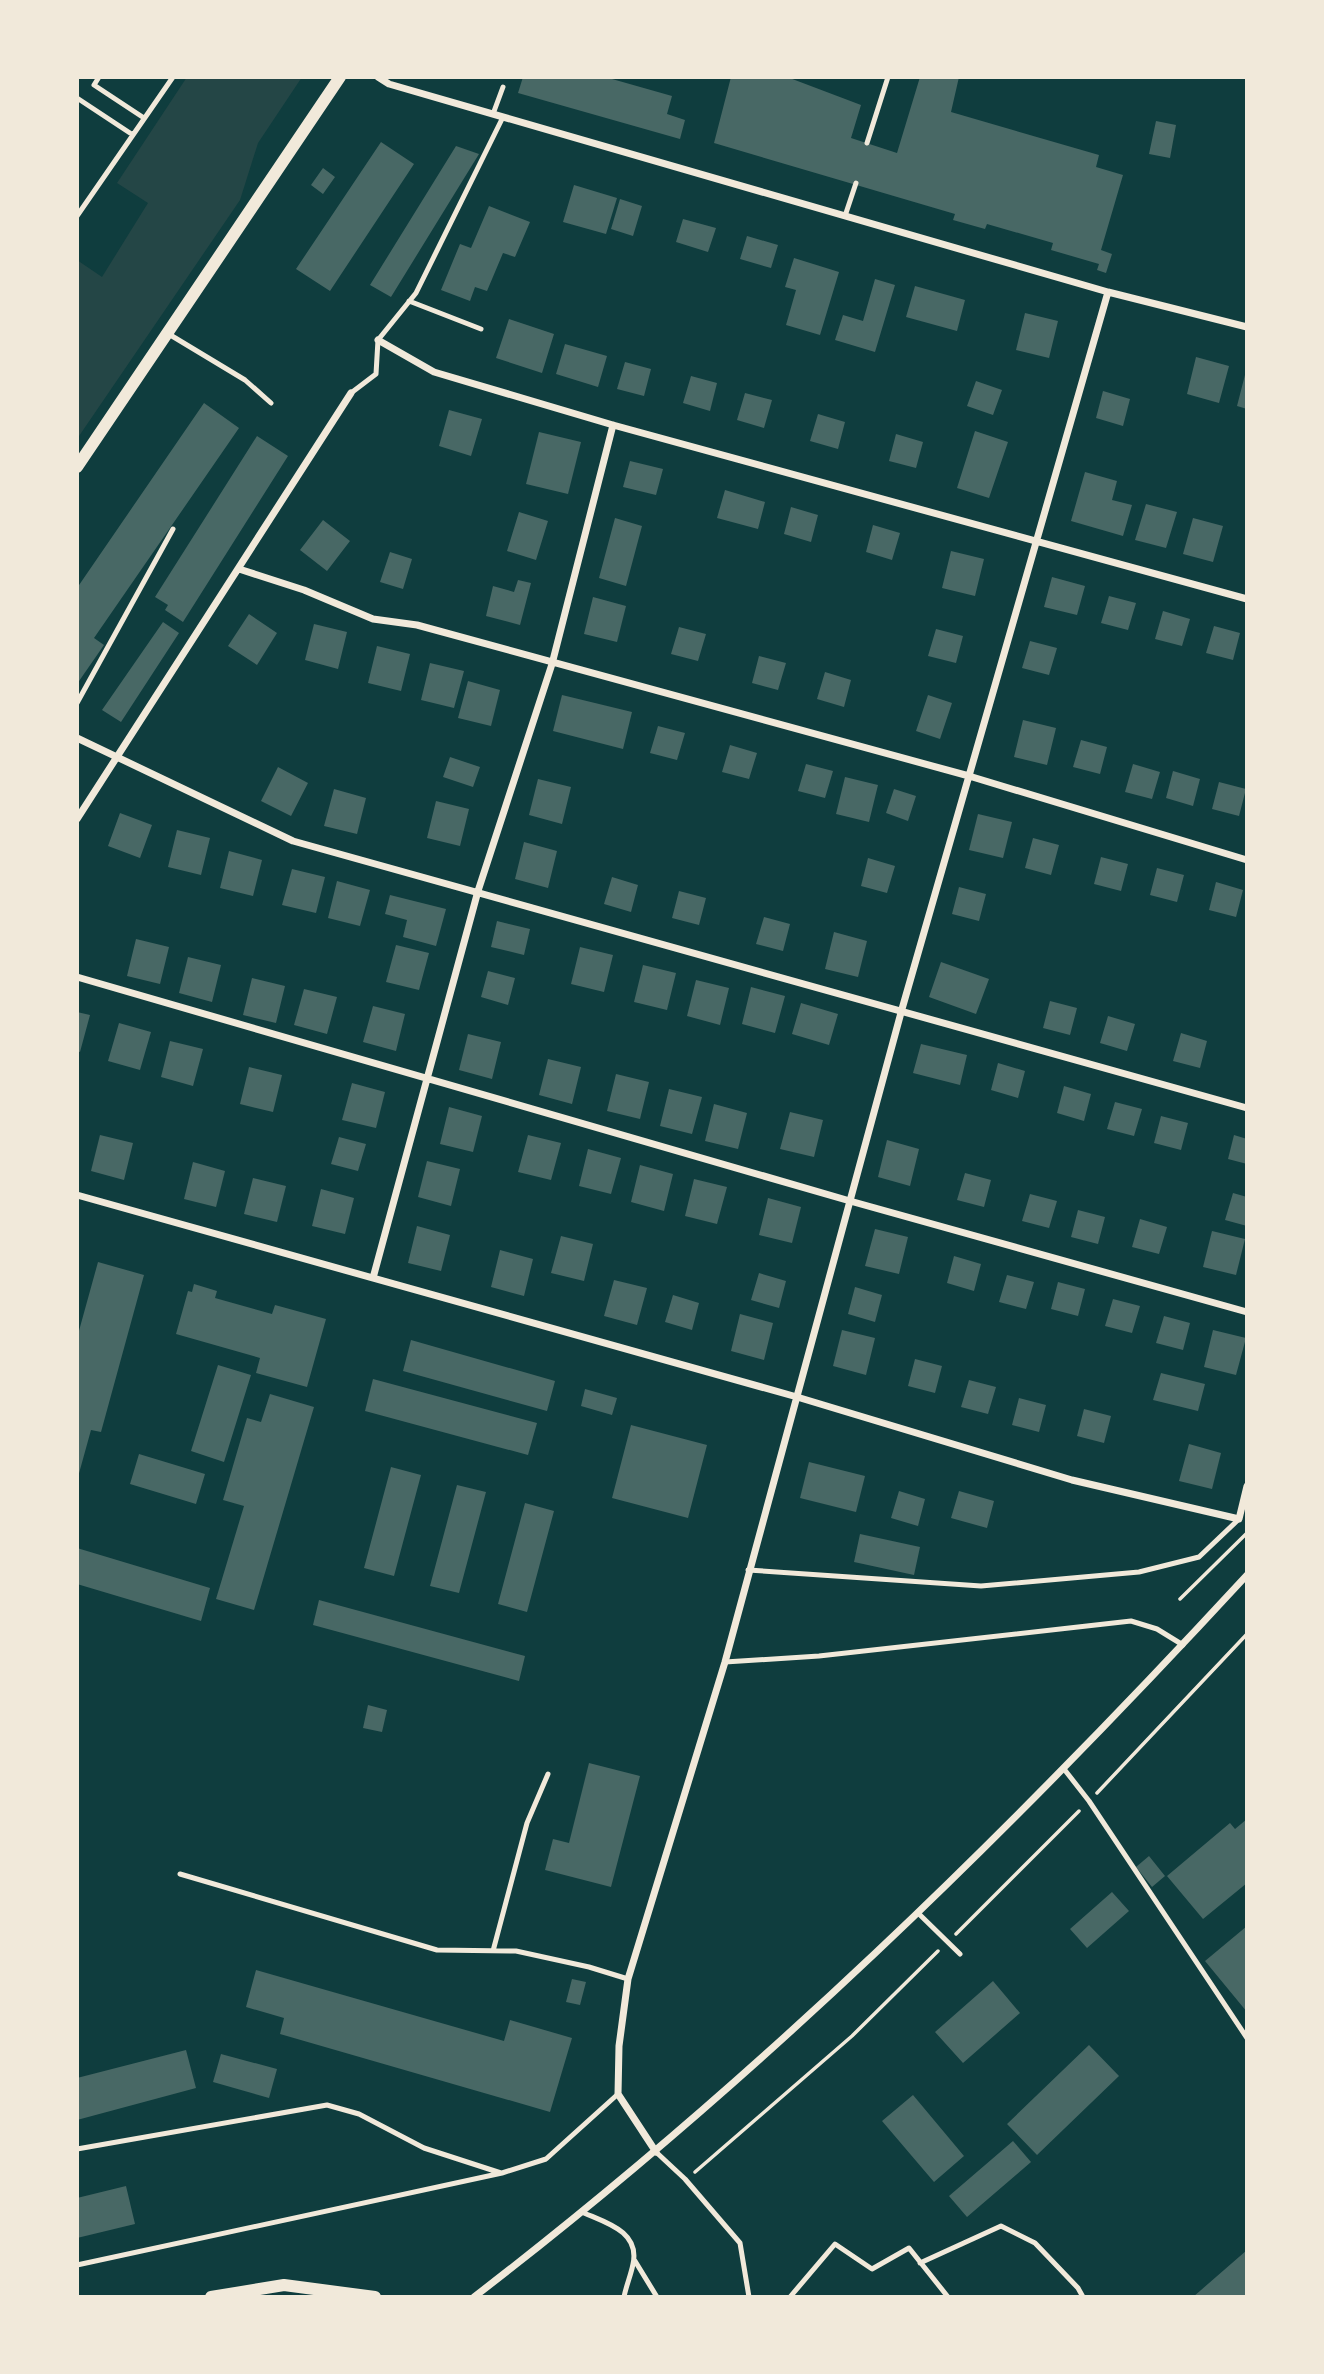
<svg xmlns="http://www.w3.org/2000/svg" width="1324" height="2374" font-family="'Crimson Pro',serif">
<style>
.green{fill:#244646}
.building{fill:#486865}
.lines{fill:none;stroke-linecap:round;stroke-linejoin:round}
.path{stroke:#f1e9da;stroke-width:3.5}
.service{stroke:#f1e9da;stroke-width:5}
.minor{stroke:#f1e9da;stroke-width:7}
.tertiary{stroke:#f1e9da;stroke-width:12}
</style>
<rect width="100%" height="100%" fill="#0f3d3e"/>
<!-- green -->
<path class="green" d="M187,77H302L258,143L240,200L77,439V260L102,277L148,203L117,183Z"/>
<!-- building -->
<path class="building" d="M523,77H605L672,96L667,114L685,120L680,139L518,93Z
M731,77H787L861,105L851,138L897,153L920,77H959L951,112L1099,155L1096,167L1123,175L1101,250L1112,254L1106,273L1097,270L1099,264L1051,250L1053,243L987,224L985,229L953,220L955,214L714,143Z
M1156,121L1176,125L1170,158L1149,154Z
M381,142L414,164L330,291L296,269Z
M456,146L479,154L391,297L370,285Z
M323,168L335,177L323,194L311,185Z
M574,185L617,198L606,234L563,222Z
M620,199L642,206L633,236L611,229Z
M489,206L530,222L515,257L503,253L487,291L475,287L470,301L441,290L460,244L471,248Z
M683,219L716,228L708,252L676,242Z
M747,236L778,245L771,268L740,259Z
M794,258L839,272L820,335L786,325L796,290L785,287Z
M875,279L895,285L875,352L835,340L843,315L863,321Z
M915,286L965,300L957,331L906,317Z
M1025,313L1058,321L1049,358L1016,350Z
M509,319L554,334L542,373L496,358Z
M565,344L607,356L598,387L556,374Z
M1196,357L1229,366L1219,403L1187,394Z
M625,362L651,369L644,396L617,389Z
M1246,371H1247V409L1237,406Z
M691,376L717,383L710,411L683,403Z
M976,381L1002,390L993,415L967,406Z
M1103,391L1130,399L1123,426L1096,418Z
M745,393L772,400L764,428L737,420Z
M204,403L239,428L94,638L104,645L77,684V588Z
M449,410L482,419L471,456L439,446Z
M818,414L845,422L838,449L810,441Z
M975,431L1008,442L989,498L957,488Z
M539,432L581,442L568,494L526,484Z
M896,434L923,442L916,468L889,461Z
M257,436L288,456L183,622L165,610L168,605L155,597Z
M630,461L663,469L656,495L623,487Z
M1085,472L1117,481L1112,500L1132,505L1123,536L1071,521Z
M725,490L765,502L758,529L717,518Z
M1146,504L1177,512L1166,548L1135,540Z
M791,507L818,515L811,542L784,534Z
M519,512L548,521L536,560L507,551Z
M615,518L642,526L626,586L599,578Z
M1193,518L1223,526L1213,562L1183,554Z
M323,520L350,541L327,571L300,550Z
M873,525L900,533L892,560L866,552Z
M951,551L984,559L975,596L942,588Z
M390,552L412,559L403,589L380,582Z
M1052,577L1085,586L1077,615L1044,607Z
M518,580L531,583L520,625L486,616L493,586L514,592Z
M1109,596L1136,603L1128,630L1101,623Z
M593,597L626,606L617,642L584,634Z
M1163,611L1190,619L1182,646L1155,639Z
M249,614L277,633L257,665L228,646Z
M163,622L179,633L121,722L102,710Z
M314,624L347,632L338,669L305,660Z
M1214,626L1240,633L1233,660L1206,653Z
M679,627L706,634L698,661L671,654Z
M936,629L963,636L956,663L928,656Z
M1030,641L1057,648L1049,675L1022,668Z
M377,646L410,654L401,691L368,683Z
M759,656L786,663L778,690L752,683Z
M430,663L464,671L454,708L421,700Z
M825,672L851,680L844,707L817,699Z
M468,681L500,690L491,726L458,718Z
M562,695L632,712L623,749L553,731Z
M928,695L952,703L940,739L916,731Z
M1023,720L1056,728L1047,765L1014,757Z
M658,726L685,733L677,760L650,753Z
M1081,740L1107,747L1100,774L1073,767Z
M730,745L757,753L749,779L722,772Z
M450,757L480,767L473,787L443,777Z
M806,764L833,771L825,798L798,791Z
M1133,764L1160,772L1152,799L1125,792Z
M278,767L308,783L291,816L261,801Z
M1173,771L1200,779L1193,806L1166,798Z
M845,777L878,785L869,822L836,814Z
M538,779L571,787L562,824L529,815Z
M1219,782L1246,789L1239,816L1212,809Z
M334,789L366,798L357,834L324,826Z
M894,789L916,796L908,821L886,813Z
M436,801L469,809L460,846L427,838Z
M120,813L152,825L140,858L108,846Z
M978,814L1012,822L1003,858L969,850Z
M177,830L210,838L201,875L168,867Z
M1033,838L1059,845L1051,875L1025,868Z
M524,842L557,851L548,888L515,879Z
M229,851L262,860L253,896L220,888Z
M1101,857L1128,864L1121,891L1094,884Z
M868,858L895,866L887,893L861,886Z
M1157,868L1184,875L1177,902L1150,895Z
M292,869L325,877L316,913L282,905Z
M612,877L638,885L631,912L604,904Z
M337,881L370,890L360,926L328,918Z
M1216,882L1243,890L1236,917L1209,910Z
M959,887L986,894L979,921L952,914Z
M679,891L706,898L699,925L672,918Z
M390,895L446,909L436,946L403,937L407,920L385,914Z
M764,917L790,924L783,951L756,944Z
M497,921L530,929L524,955L491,947Z
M834,932L867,941L858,977L825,969Z
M136,939L169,947L160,984L127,976Z
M396,945L429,953L419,990L386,982Z
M580,947L613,955L604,992L571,984Z
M188,957L221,965L212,1002L179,993Z
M941,962L989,979L976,1014L929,997Z
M643,965L676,973L667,1010L634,1002Z
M488,971L515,978L508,1005L481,997Z
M252,978L285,986L276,1023L243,1015Z
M696,980L729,988L720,1025L687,1016Z
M751,987L785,996L775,1033L742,1024Z
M304,989L337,997L327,1034L294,1025Z
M1050,1001L1077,1008L1070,1035L1043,1028Z
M801,1003L838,1014L829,1045L792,1034Z
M373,1006L405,1014L396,1051L363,1042Z
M77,1012L90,1015L80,1052L77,1051Z
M1108,1016L1135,1024L1127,1051L1100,1043Z
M119,1023L151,1032L140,1070L108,1061Z
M1181,1033L1207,1041L1200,1068L1173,1061Z
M468,1034L501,1042L492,1079L459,1070Z
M170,1041L203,1049L193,1086L161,1077Z
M921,1044L967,1055L960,1085L913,1073Z
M548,1059L581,1067L572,1104L539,1095Z
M998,1063L1025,1071L1018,1098L991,1090Z
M249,1067L282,1075L273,1112L240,1104Z
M616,1074L649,1082L640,1119L607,1111Z
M352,1083L385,1092L376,1128L342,1120Z
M1064,1086L1091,1094L1084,1121L1057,1113Z
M669,1089L702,1097L692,1134L660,1126Z
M1115,1102L1142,1109L1134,1136L1107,1129Z
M714,1104L747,1113L738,1149L705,1141Z
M449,1107L482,1116L473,1152L440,1144Z
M790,1112L823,1120L814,1157L780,1149Z
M1161,1116L1188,1123L1181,1150L1154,1143Z
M100,1135L133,1143L124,1180L91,1171Z
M528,1135L561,1143L551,1180L518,1172Z
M1234,1135L1247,1139V1164L1228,1159Z
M339,1137L366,1144L358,1171L331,1164Z
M887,1140L919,1149L910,1186L878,1177Z
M588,1149L621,1158L611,1194L579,1186Z
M427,1161L460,1169L451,1206L418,1197Z
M193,1162L225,1171L216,1207L184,1199Z
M640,1165L673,1174L664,1211L631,1202Z
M965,1173L991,1180L984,1207L957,1200Z
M253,1178L286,1186L277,1222L244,1214Z
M694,1179L727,1187L717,1224L685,1216Z
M321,1189L354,1198L345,1234L312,1226Z
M1233,1193L1247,1197V1226L1225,1220Z
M1030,1194L1057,1201L1049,1228L1022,1221Z
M768,1198L801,1207L792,1243L759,1235Z
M1078,1210L1105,1217L1098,1244L1071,1237Z
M1140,1219L1167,1227L1159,1254L1132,1247Z
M417,1226L450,1235L441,1271L408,1263Z
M875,1229L908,1237L899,1274L865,1266Z
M1212,1231L1245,1239L1236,1275L1203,1267Z
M561,1236L593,1244L584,1281L551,1273Z
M500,1250L533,1259L524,1296L491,1287Z
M954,1256L981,1264L974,1291L947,1283Z
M98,1262L144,1275L101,1432L91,1430L78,1477L77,1338Z
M759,1273L786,1281L779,1308L751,1300Z
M1007,1275L1034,1282L1026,1309L999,1302Z
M614,1280L647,1288L637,1325L604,1316Z
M1058,1282L1085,1289L1078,1316L1051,1309Z
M194,1284L217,1291L215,1298L272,1314L275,1305L326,1319L307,1387L256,1373L260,1358L176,1334L188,1291L192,1292Z
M855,1287L882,1295L875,1322L848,1314Z
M673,1295L699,1303L692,1330L665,1322Z
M1113,1299L1140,1306L1132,1333L1105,1326Z
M740,1314L773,1323L764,1360L731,1351Z
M1164,1316L1190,1323L1183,1350L1156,1343Z
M842,1330L875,1338L866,1375L833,1366Z
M1213,1330L1246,1338L1236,1375L1204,1367Z
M411,1340L555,1381L547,1411L403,1371Z
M915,1359L942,1366L935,1393L908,1386Z
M218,1365L251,1375L224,1462L191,1451Z
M1161,1373L1205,1384L1198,1411L1153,1400Z
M373,1379L537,1423L528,1455L365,1411Z
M969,1380L996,1387L988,1414L961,1407Z
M585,1389L617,1398L612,1415L581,1406Z
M270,1394L314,1407L254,1610L216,1599L244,1506L223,1500L247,1418L261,1422Z
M1019,1398L1046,1405L1039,1432L1012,1425Z
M1084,1409L1111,1416L1104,1443L1077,1436Z
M631,1425L707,1445L688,1518L612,1498Z
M1189,1444L1221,1453L1212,1489L1179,1481Z
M139,1454L205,1474L196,1504L130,1484Z
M809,1462L865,1476L856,1512L800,1498Z
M391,1467L421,1475L394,1576L364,1568Z
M457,1485L486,1492L459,1593L430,1586Z
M899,1491L925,1499L918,1526L891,1518Z
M959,1491L994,1501L987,1528L951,1518Z
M525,1503L554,1511L527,1612L498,1604Z
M860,1534L920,1547L914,1575L854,1562Z
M77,1548L210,1588L201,1621L77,1584Z
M319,1600L525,1656L519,1681L313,1625Z
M368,1705L387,1710L382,1732L363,1728Z
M589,1763L640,1776L611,1887L545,1870L553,1839L569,1843Z
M1247,1819V1883L1203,1919L1167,1876L1230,1823L1235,1829Z
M1149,1856L1165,1876L1152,1887L1136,1867Z
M1112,1892L1129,1911L1087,1948L1070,1929Z
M1247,1926V2012L1205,1961Z
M256,1970L504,2041L510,2020L572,2038L550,2112L280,2034L284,2018L246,2007Z
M572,1979L586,1982L580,2005L566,2002Z
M993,1981L1020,2013L963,2063L935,2032Z
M1089,2045L1119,2076L1037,2155L1007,2124Z
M186,2050L196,2088L77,2120V2078Z
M221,2054L277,2069L269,2098L213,2082Z
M913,2095L964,2156L934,2182L882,2121Z
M1013,2141L1031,2162L967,2217L949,2196Z
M126,2186L135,2224L77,2238V2198Z
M1247,2250V2297H1193Z"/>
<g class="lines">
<!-- path -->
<path class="path" d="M1180,1599L1247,1533
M1097,1793L1247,1634
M956,1934L1079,1811
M695,2172L852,2036L938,1951"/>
<!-- service -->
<path class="service" d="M99,77L94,85L144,118
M77,98L133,135
M493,114L503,87
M867,143L888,77
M77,216L173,77
M845,216L856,183
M409,301L481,329
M167,333L245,380L271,403
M351,393L376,374L378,340L416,293L503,117
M77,703L173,529
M748,1570L981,1586L1139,1572L1199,1557L1239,1519
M725,1662L819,1656L1131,1621L1157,1629L1183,1645
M1064,1769L1089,1801L1247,2038
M180,1874L437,1950L516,1951L589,1967L628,1979
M918,1913L960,1954
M493,1951L527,1823L548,1774
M77,2149L327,2105L359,2114L424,2148L501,2173
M656,2152L685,2179L740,2243L749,2297
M584,2213C607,2223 640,2232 633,2264C631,2275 626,2286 624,2297
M635,2261L657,2297
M920,2263L1001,2226L1035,2243L1078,2288L1083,2297
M77,2265L502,2173L546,2159L618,2094
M790,2297L835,2244L872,2269L909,2248L948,2297"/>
<!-- minor -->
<path class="minor" d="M378,77L389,84L1108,292L1247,327
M378,340L434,372L613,425L1247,599
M239,569L304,590L373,619L417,625L969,776L1247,860
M77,738L293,841L1247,1108
M77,819L351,393
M77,977L850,1201L1247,1312
M77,1195L797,1397L1072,1480L1239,1519L1247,1486
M373,1278L478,891L552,664L613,425
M656,2152L618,2094L619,2046L628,1979L725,1662L902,1009L1108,292
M474,2297C754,2082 1008,1834 1247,1575"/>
<!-- tertiary -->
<path class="tertiary" d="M77,467L340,77
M211,2297L284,2285L375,2297"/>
</g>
<!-- border -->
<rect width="1324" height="2374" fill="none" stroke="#f1e9da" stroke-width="158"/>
</svg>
